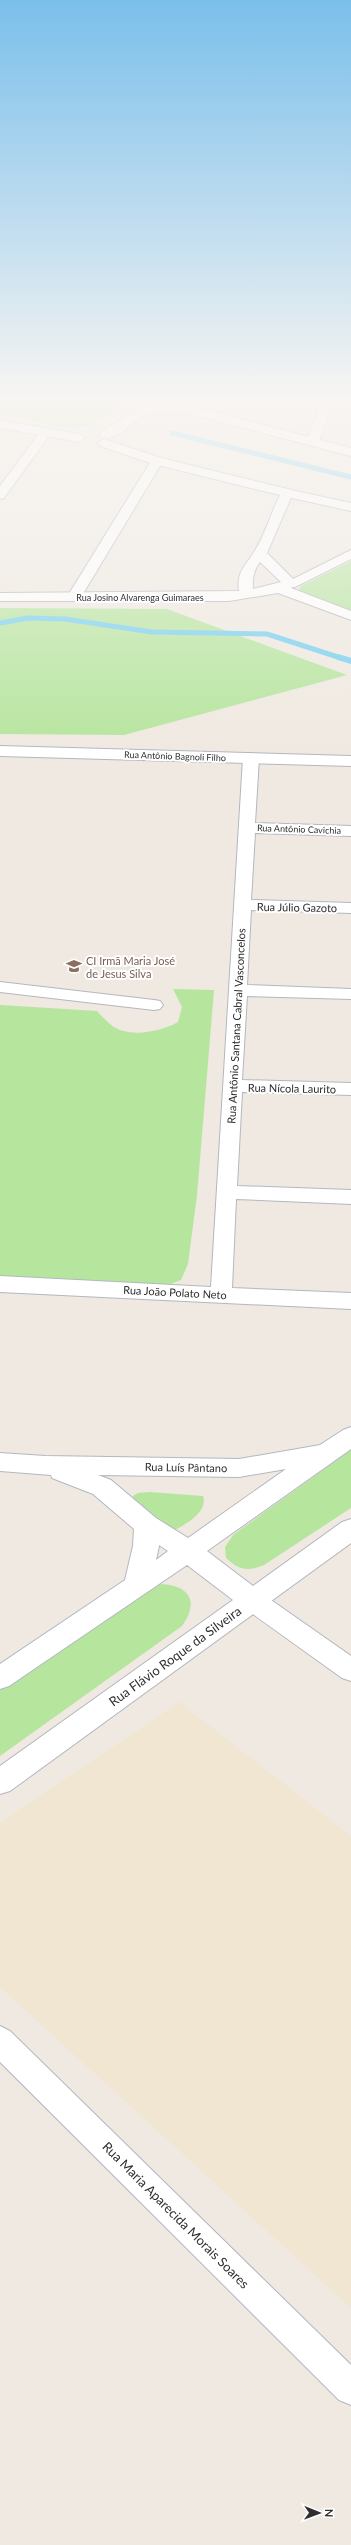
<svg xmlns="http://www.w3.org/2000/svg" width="351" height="2545" font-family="Lato,sans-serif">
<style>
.education{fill:#f0e6d1}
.green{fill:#b6e59e}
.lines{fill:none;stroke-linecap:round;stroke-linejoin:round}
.stream-far1{stroke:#75cff0;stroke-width:5}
.stream{stroke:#75cff0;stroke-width:6}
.minor-casing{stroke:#b4b7c1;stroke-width:2}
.tertiary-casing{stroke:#b4b7c1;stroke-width:2}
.minor{fill:#fff;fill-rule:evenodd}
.tertiary{fill:#fff;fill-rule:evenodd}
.labels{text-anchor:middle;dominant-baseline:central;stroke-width:4;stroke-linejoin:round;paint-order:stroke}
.far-street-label{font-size:9px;fill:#2e2e2e;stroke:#fff}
.street-label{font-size:11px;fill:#2e2e2e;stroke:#fff}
.education-label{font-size:11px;fill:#785e54;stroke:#fff;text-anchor:start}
.near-street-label{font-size:13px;fill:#2e2e2e;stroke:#fff}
</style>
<rect width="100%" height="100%" fill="#efe9e1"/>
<!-- education -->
<path class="education" d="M179,1702L351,1836V2308L0,1987V1823Z"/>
<!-- green -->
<path class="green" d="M0,397H98L112,400L114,407L111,415L88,426L68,428L0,415Z
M351,561V611L298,591L301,586Z
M0,608L167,609L347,675L124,735L0,734Z
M173,989L214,990L197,1195L188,1264L181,1280L160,1288L0,1280V1005L97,1011C101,1015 105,1020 110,1024C127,1039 160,1032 178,1022L182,1007Z
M351,1450V1508L264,1565C247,1572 239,1570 226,1558L225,1547L233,1535Z
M149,1492L203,1496C209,1515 179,1527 166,1535L133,1507V1496L138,1493Z
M160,1584C189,1585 200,1601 182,1626L0,1756V1690Z"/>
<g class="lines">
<!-- stream-far1 -->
<path class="stream-far1" d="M172,433L351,477
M0,623L28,618L65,619L152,632L267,634L341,658"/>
<!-- stream -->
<path class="stream" d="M338,657L351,661"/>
<defs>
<path id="minor" d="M192,397H204L195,412L191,413L185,410Z
M323,397H335L319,441L317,444H309L307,441Z
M45,429L51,433L4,498L0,499V486L41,431Z
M157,457L163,461L81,597L79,600H69L67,597L151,461Z
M287,489L351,503V511L283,496L281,493L283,490Z
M351,550V559L295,587H285L283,584Z
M251,753L259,758L255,823L351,826V836L255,833L251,900L351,903V913L251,910L247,985L351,989V999L247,996L242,1080L351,1083V1095L242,1092L237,1186L351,1190V1204L236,1199L232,1288L351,1293V1309L0,1292V1276L211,1287L243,758Z
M0,982L154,1000L160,1001L163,1005L160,1009L154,1010L0,992Z
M252,1590L261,1593L351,1656V1681L342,1678L243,1607L240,1600L243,1593Z
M0,2026L10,2031L351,2365V2405L339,2400L0,2062Z"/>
<path id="tertiary" d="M148,397L168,399L171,403L195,407L351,448V456L190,414C176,411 161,409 148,414C133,419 118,442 102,438L100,435L102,432L138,409L134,406L139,399Z
M0,420L79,434L85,438L79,442L0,428Z
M104,439L161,458L292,490L293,493L267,553L295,581L297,584L291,588L351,611V620L278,593L229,601H0V593L239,591C236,572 245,567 254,552C265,535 271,513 280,495L153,464L100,446L98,443ZM260,562L281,582L253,589C252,580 254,569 260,562Z
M0,746L351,756V766L0,756Z
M351,1427V1449L207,1551L253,1586L342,1522L351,1519V1543L10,1791L0,1794V1766L233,1600L187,1565L9,1686L0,1689V1664L125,1580L133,1546L134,1529L93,1494L52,1478L51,1475L0,1471V1453L45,1456L239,1459L320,1445L343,1430ZM286,1469L188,1538L156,1518L111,1480L98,1475L239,1477ZM159,1545L168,1551L156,1560L159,1546Z"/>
</defs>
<!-- minor casing -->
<use href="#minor" class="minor-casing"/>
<!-- tertiary casing -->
<use href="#tertiary" class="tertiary-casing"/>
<!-- minor -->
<use href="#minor" class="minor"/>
<!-- tertiary -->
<use href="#tertiary" class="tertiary"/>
</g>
<!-- sky -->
<linearGradient id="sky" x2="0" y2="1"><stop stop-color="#7abfeb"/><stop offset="0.53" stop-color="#f8f5f2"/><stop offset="1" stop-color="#f8f5f2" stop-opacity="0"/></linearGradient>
<rect width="351" height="753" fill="url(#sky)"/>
<!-- icons -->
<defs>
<symbol id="school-bare" viewBox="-9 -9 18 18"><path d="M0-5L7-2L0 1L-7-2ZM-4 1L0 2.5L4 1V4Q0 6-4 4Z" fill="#8d6e63" stroke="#fff" stroke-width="2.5" paint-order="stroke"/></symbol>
</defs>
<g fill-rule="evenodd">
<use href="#school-bare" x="63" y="955" width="22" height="22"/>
</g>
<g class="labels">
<!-- far-street labels -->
<g class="far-street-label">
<text x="140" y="597">Rua Josino Alvarenga Guimaraes</text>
<text transform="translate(175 756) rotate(2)">Rua Antônio Bagnoli Filho</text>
<text transform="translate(299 829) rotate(2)">Rua Antônio Cavichia</text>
</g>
<!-- street labels -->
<g class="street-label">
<text transform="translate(297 907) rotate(1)">Rua Júlio Gazoto</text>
<text transform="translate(236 1026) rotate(-87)">Rua Antônio Santana Cabral Vasconcelos</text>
<text transform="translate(292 1088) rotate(1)">Rua Nícola Laurito</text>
<text transform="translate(175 1292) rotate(3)">Rua João Polato Neto</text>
<text transform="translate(186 1467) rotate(1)">Rua Luís Pântano</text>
</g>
<!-- education labels -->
<g class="education-label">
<text x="86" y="960">CI Irmã Maria José<tspan x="86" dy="13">de Jesus Silva</tspan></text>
</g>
<!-- near-street labels -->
<g class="near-street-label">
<text transform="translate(175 1656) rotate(-36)">Rua Flávio Roque da Silveira</text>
<text transform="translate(176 2215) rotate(45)">Rua Maria Aparecida Morais Soares</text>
</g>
</g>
<!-- north arrow -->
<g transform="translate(319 2513) rotate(91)" stroke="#ffffff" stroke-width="3" paint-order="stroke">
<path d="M0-3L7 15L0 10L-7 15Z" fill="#2e2e2e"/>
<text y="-6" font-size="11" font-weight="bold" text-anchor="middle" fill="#2e2e2e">N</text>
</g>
</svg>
